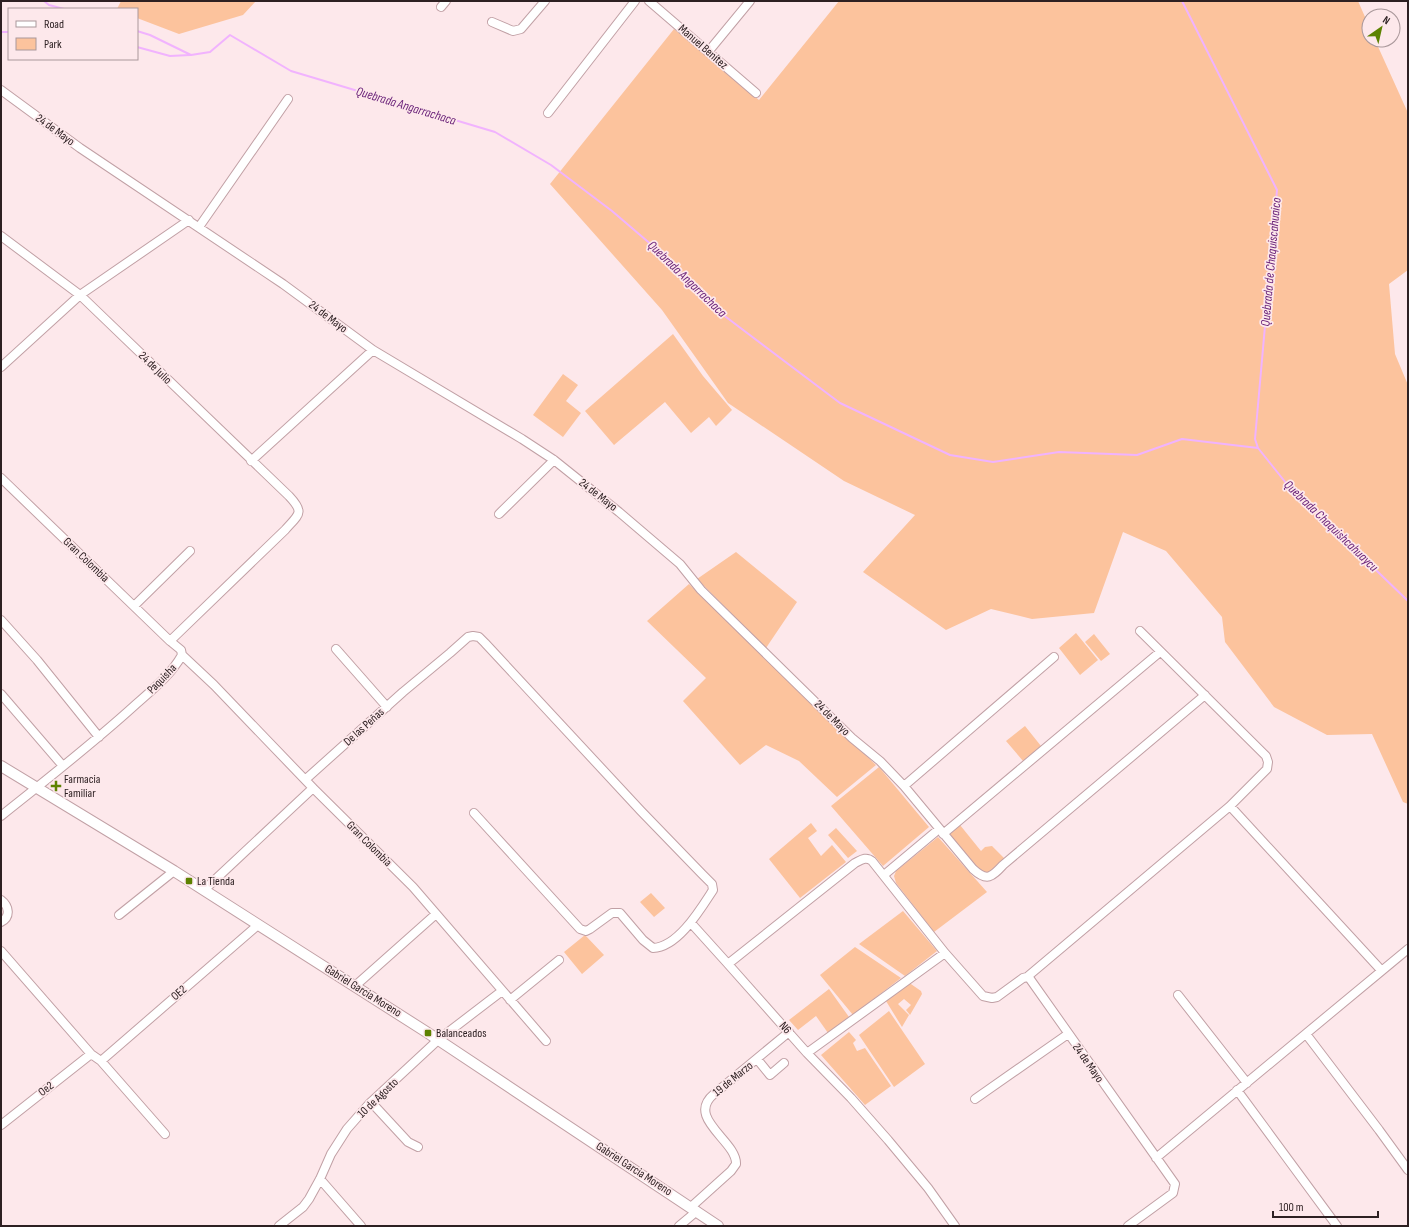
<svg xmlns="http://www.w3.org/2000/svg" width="1409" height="1227" font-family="'Sofia Sans Condensed',sans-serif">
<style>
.green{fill:#fcc39d}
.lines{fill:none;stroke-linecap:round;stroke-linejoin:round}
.stream{stroke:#f1b3fe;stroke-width:2}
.minor-casing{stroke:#c1a0a5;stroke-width:10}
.tertiary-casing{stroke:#c1a0a5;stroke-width:12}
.minor{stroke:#fff;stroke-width:8}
.tertiary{stroke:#fff;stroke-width:10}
.poi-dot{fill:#5d8200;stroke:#fde8eb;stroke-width:1.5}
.labels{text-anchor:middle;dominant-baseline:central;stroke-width:3.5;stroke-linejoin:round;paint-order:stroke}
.street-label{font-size:12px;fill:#2d2022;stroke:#fde8eb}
.poi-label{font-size:12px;fill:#2d2022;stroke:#fde8eb;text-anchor:start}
.water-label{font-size:13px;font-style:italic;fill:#6a2279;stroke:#fde8eb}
</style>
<rect width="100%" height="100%" fill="#fde8eb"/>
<!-- green -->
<path class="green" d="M121,1H256L243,15L179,34L137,18V9H117Z
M839,1H1358L1369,26V40H1375L1408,113V270L1389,284L1395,354L1408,385V804L1403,802L1372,734L1327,735L1274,707L1225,642L1222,617L1166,551L1123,532L1094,613L1032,619L991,609L946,630L863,572L915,515L844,481L728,403L662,310L550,184L674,29L759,100Z
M673,334L703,376L732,410L716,426L709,417L691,433L665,402L614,445L585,411Z
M563,374L578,385L566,401L581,413L563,437L533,415Z
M736,552L797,602L766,648L697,579Z
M689,584L876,765L837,797L799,761L766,745L740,765L683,701L706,678L647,621Z
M1076,633L1098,660L1080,675L1059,648Z
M1094,634L1110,654L1101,661L1085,642Z
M1025,726L1041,746L1023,761L1006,741Z
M879,767L929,827L883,866L831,806Z
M811,823L817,831L808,838L821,856L832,845L846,862L800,898L769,859Z
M960,825L981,851L985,847L992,846L1005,859L987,874L974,866L948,835Z
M836,828L857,851L848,858L828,835Z
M938,837L987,892L934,932L896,883L894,876L896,871Z
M651,893L665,908L654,917L640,902Z
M903,911L937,951L905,976L859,944Z
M585,935L604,955L582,974L564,952Z
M855,947L901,978L853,1015L820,975Z
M908,982L921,991L922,994L910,1015L906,1010L911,1005L904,999L898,1004L909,1015L902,1027L886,1001Z
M829,989L849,1017L828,1033L816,1016L798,1030L789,1020Z
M889,1011L925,1064L894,1087L859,1035Z
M849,1032L856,1040L853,1043L857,1051L865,1048L891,1086L865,1105L821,1055Z"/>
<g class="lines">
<!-- stream -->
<path class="stream" d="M44,1L49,5L64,9
M1182,1L1277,190L1255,439L1258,448L1286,483L1408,601
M137,31L150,35L191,55L210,52L230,35L291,71L495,132L551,165L612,211L674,264L691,286L726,317L840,403L950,455L993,462L1059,452L1137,455L1182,439L1258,448
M1,32H9
M137,47L170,56L190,55"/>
<defs>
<path id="minor" d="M649,1L756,93
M441,7L446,1
M492,22L513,31L521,29L545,1
M708,52L750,1
M1,90L80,148L283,284L373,350L522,439L554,460L619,512L680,564L701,590L852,738L880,761L904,786L973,869C987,882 992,877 1003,865L1205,695
M548,113L635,1
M199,227L288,99
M1,236L80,295L289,496C305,513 299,514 285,530L170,641L181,650L182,655C171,675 151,691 134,706C91,745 46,780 1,816
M1,367L80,295L189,220
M251,461L373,350
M1,478L170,641
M499,514L554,460
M134,606L190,551
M1,620L37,660L99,737
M336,649L387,707
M182,655L214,685L313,788L413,887L546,1041
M1,694L63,766
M306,779L403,692L450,653L468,637L473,636L479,637L485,643L641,811L702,874L712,884L713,890C700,910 678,947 653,948L643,940L620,913H612L590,929L586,931L580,929L474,813
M904,786L1054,657
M1230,806L1381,970
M943,834L1160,652
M884,875L939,829
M204,890L313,788
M1,900C9,906 11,917 1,922
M119,915L174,871
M691,923L728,964
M1,951L91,1054L101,1061L165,1134
M1027,977L1230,806L1267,769L1268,762L1266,756L1140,631
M355,986L436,914
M1178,995L1247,1083
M510,1000L559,960
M1306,1034L1379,1130L1408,1170
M807,1053L945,953
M757,1059L770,1075L784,1063
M101,1061L258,925
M1237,1090L1337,1226
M975,1099L1068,1034
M371,1102L408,1142L418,1147
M1,1125L91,1054
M1156,1158L1408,949
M320,1179L361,1226
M691,1207L731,1171L736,1164C737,1141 685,1118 714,1094L789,1032
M279,1226L303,1207L309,1199L320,1179L331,1154L347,1129L369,1104L438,1040L502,991
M679,1226L697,1211
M955,1226L928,1188L888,1140L851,1098L807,1053L728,964L855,863C861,860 866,856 872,861L945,953L983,996L992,998L997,997L1023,978L1027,977L1030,979L1175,1184L1173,1193L1128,1226"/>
<path id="tertiary" d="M1,766L174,871L428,1033L718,1226"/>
</defs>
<!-- minor casing -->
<use href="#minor" class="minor-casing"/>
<!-- tertiary casing -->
<use href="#tertiary" class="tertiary-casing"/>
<!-- minor -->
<use href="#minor" class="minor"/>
<!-- tertiary -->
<use href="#tertiary" class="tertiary"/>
</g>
<!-- markers -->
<g class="poi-dot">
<path d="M54 780h4v4h4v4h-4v4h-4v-4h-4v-4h4z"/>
<rect x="185" y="877" width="8" height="8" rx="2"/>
<rect x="424" y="1029" width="8" height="8" rx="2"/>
</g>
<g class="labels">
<!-- street labels -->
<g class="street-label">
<text transform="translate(703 47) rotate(41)">Manuel Benítez</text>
<text transform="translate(55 130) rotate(36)">24 de Mayo</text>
<text transform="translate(328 317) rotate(37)">24 de Mayo</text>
<text transform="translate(155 368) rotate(44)">24 de Julio</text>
<text transform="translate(598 495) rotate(38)">24 de Mayo</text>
<text transform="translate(86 560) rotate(44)">Gran Colombia</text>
<text transform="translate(162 679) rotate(-46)">Paquisha</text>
<text transform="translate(832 718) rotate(45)">24 de Mayo</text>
<text transform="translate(364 727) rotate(-42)">De las Peñas</text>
<text transform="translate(369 844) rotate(45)">Gran Colombia</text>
<text transform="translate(363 991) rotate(32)">Gabriel Garcia Moreno</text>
<text transform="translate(179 993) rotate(-41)">OE2</text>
<text transform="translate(785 1028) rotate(49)">N6</text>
<text transform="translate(1088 1063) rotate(55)">24 de Mayo</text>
<text transform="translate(733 1079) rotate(-39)">19 de Marzo</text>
<text transform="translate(46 1089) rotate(-38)">Oe2</text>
<text transform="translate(378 1098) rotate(-44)">10 de Agosto</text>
<text transform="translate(634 1169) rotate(33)">Gabriel Garcia Moreno</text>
</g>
<!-- poi labels -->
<g class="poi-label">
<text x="64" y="779">Farmacia<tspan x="64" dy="14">Familiar</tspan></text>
<text x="197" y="881">La Tienda</text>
<text x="436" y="1033">Balanceados</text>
</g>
<!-- water labels -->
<g class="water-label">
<text transform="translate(406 106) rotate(17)">Quebrada Angarrachaca</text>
<text transform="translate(1271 262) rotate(-85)">Quebrada de Chaquiscahuaico</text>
<text transform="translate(687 279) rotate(44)">Quebrada Angarrachaca</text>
<text transform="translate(1331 526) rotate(44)">Quebrada Chaquishcahuaycu</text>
</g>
</g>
<!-- border -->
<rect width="1409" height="1227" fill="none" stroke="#2d2022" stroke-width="4"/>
<!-- legend -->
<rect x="8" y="8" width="130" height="52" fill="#fde8eb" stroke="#aa989b"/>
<rect x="16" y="21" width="20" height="6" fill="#ffffff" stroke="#aa989b"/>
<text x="44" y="28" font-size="12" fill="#2d2022">Road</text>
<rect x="16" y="38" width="20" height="12" fill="#fcc39d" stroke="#aa989b"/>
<text x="44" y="48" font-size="12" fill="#2d2022">Park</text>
<!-- north arrow -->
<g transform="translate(1381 28) rotate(34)"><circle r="19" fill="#fde8eb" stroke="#aa989b"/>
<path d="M0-3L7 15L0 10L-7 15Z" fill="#5d8200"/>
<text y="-6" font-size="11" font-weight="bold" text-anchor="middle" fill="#2d2022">N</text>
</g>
<!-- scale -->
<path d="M1273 1211v6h105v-6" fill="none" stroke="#2d2022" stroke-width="2"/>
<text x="1279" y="1211" font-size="12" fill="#2d2022" stroke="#fde8eb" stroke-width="3" paint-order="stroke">100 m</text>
</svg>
